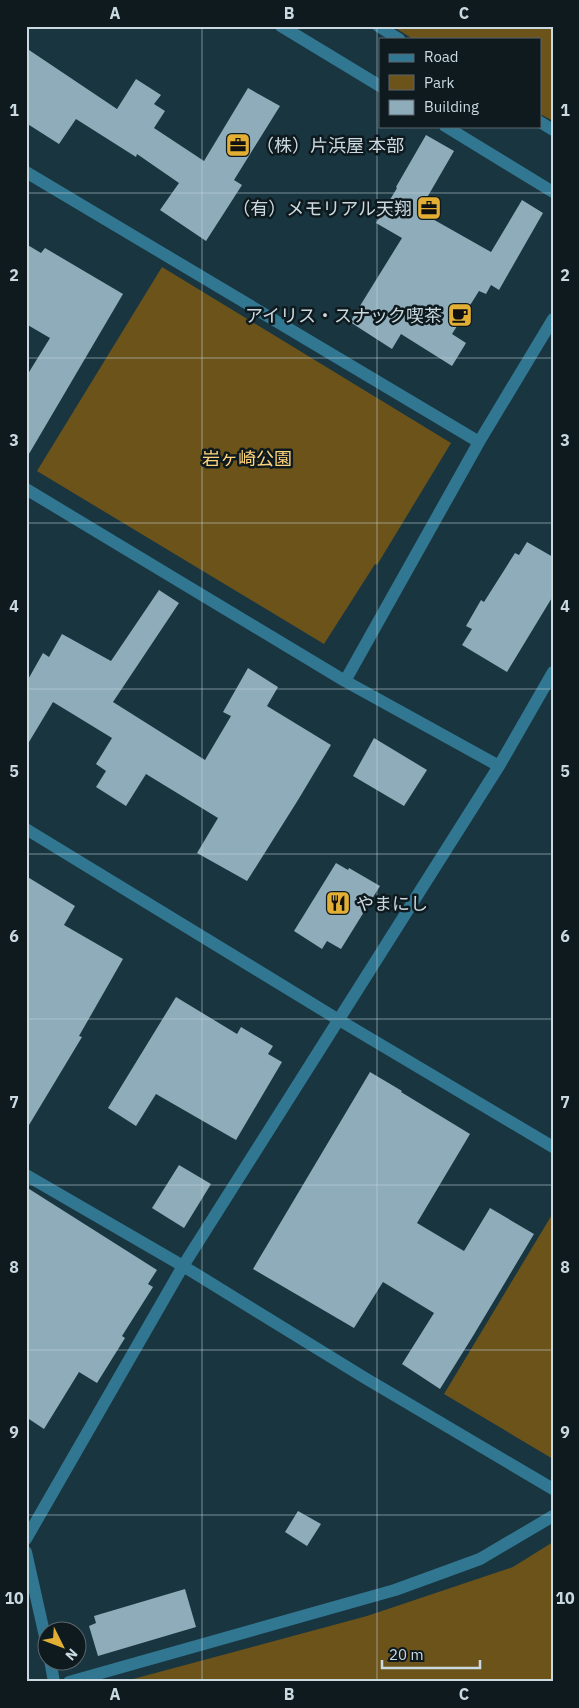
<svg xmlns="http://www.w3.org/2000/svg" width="579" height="1708" font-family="'IBM Plex Sans','Noto Sans JP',sans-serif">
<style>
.green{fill:#6c531a}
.building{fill:#8eacba}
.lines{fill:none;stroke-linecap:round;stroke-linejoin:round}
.minor{stroke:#317791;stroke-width:12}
.grid{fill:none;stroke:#cad9e0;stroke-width:1;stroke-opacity:0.55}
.labels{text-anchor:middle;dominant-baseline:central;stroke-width:5;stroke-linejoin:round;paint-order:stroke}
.poi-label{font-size:18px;fill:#cad9e0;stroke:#0f1a1f;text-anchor:start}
.park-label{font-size:18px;fill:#ffd47b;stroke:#0f1a1f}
.neatline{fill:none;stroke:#cad9e0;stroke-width:2}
.grid-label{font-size:16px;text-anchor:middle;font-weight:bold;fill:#cad9e0}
</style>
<rect width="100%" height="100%" fill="#193540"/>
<!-- green -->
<path class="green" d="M392,26H553V121L540,114V39H413Z
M162,267L451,443L377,565L375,564L324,644L37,471Z
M553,1213V1459L444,1394Z
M553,1542V1682H122L367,1616L513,1567Z"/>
<!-- building -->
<path class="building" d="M26,48L117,109L136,79L161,95L154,104L165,111L154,128L204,161L248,88L280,106L234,180L242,185L206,241L160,210L179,183L137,154L136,157L76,119L59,144L26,123Z
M426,135L454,151L421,208L424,210L422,213L491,252L522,200L543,213L499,290L491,285L486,294L479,291L452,334L466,343L452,366L401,334L392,349L350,322L402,238L376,223L397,188L396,187Z
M26,244L41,253L45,248L123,294L26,459V377L50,338L26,324Z
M527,542L553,557V596L507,672L462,645L472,629L466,626L481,600L484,602L515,553L519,555Z
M159,590L179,603L113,702L205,760L231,716L223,712L248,668L278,687L267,706L331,745L298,800L247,881L197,853L218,818L146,774L126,806L96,787L106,771L96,764L112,738L53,702L26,747V683L43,653L49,657L62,634L111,661Z
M374,738L427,770L404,806L353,776Z
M336,863L348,870L349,868L380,886L341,949L327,941L322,949L294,931Z
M26,876L75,906L64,925L123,959L79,1036L82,1037L26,1130Z
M176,997L237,1034L241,1027L273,1046L268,1054L282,1062L236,1140L156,1094L136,1126L108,1108Z
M370,1072L402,1091L401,1092L470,1134L417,1223L464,1251L490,1208L534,1234L473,1336L440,1389L402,1364L434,1313L383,1282L354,1328L253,1269Z
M179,1165L211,1184L184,1228L152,1208Z
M26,1187L157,1270L148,1284L153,1287L122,1336L125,1338L97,1383L79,1372L44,1429L26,1417Z
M298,1511L321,1524L307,1546L285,1532Z
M185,1589L196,1627L98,1656L89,1626L96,1623L94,1616Z"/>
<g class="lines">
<!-- minor -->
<path class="minor" d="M281,26L380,86
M378,26L399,39
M540,122L553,130
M445,126L553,192
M26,172L479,442
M26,489L345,681L499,766
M345,681L479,442L553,319
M26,829L339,1020L553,1147
M26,1175L183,1266L365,1378L553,1489
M26,1539L183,1266L499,766L553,672
M26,1552L48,1650
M50,1660L54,1682
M69,1682L395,1590L480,1559L553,1516"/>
</g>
<!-- grid -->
<path class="grid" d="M202,26V1682M377,26V1682M26,193H553M26,358H553M26,523H553M26,689H553M26,854H553M26,1019H553M26,1185H553M26,1350H553M26,1515H553"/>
<!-- icons -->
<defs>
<symbol id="office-square" viewBox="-11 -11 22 22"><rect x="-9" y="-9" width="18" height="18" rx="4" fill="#e2af34" stroke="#0f1a1f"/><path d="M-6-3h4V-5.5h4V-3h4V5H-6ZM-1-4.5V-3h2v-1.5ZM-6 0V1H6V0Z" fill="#111"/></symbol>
<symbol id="cafe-square" viewBox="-11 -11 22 22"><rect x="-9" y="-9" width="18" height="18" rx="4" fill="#e2af34" stroke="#0f1a1f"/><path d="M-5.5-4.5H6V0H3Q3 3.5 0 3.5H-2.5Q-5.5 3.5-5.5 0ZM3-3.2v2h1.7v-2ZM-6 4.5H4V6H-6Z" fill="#111"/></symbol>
<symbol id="restaurant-square" viewBox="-11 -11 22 22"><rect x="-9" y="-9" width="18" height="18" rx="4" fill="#e2af34" stroke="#0f1a1f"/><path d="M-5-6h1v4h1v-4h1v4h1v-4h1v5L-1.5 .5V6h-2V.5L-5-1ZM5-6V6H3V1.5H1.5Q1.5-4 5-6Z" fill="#111"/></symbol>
</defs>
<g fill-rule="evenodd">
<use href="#office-square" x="224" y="131" width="28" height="28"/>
<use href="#office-square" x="415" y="194" width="28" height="28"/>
<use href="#cafe-square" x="446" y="301" width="28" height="28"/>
<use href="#restaurant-square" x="324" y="889" width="28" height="28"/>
</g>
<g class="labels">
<!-- poi labels -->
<g class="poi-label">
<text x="256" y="145">（株）片浜屋 本部</text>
<text x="412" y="208" text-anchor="end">（有）メモリアル天翔</text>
<text x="442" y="315" text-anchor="end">アイリス・スナック喫茶</text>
<text x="356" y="903">やまにし</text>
</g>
<!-- park labels -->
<g class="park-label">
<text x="247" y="458">岩ヶ崎公園</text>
</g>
</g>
<!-- border -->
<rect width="579" height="1708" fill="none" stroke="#0f1a1f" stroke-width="55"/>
<!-- legend -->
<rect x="379" y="38" width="162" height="90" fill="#0f1a1f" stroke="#5a666c"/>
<rect x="389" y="54" width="25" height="8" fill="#317791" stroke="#5a666c"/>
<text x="424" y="62" font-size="15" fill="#cad9e0">Road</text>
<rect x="389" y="75" width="25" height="15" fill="#6c531a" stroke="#5a666c"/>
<text x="424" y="88" font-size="15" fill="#cad9e0">Park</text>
<rect x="389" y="100" width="25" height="15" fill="#8eacba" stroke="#5a666c"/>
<text x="424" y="112" font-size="15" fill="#cad9e0">Building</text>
<!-- north arrow -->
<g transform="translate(62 1646) rotate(132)"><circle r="24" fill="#0f1a1f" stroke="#5a666c"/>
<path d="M0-4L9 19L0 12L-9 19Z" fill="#e2af34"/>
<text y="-8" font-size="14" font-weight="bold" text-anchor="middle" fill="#cad9e0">N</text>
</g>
<!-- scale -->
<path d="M382 1660v8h98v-8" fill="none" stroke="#cad9e0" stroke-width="2.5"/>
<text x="389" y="1660" font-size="15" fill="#cad9e0" stroke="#0f1a1f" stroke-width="4" paint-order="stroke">20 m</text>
<rect x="28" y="28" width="524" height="1652" class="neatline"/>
<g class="grid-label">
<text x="115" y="19">A</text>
<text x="289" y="19">B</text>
<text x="464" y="19">C</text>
<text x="14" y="116">1</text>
<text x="565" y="116">1</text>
<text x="14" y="281">2</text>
<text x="565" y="281">2</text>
<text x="14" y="446">3</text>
<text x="565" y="446">3</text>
<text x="14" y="612">4</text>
<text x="565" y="612">4</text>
<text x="14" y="777">5</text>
<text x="565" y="777">5</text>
<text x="14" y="942">6</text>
<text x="565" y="942">6</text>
<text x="14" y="1108">7</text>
<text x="565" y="1108">7</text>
<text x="14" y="1273">8</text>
<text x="565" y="1273">8</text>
<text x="14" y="1438">9</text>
<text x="565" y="1438">9</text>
<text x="14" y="1604">10</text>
<text x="565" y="1604">10</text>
<text x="115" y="1700">A</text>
<text x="289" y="1700">B</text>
<text x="464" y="1700">C</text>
</g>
</svg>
